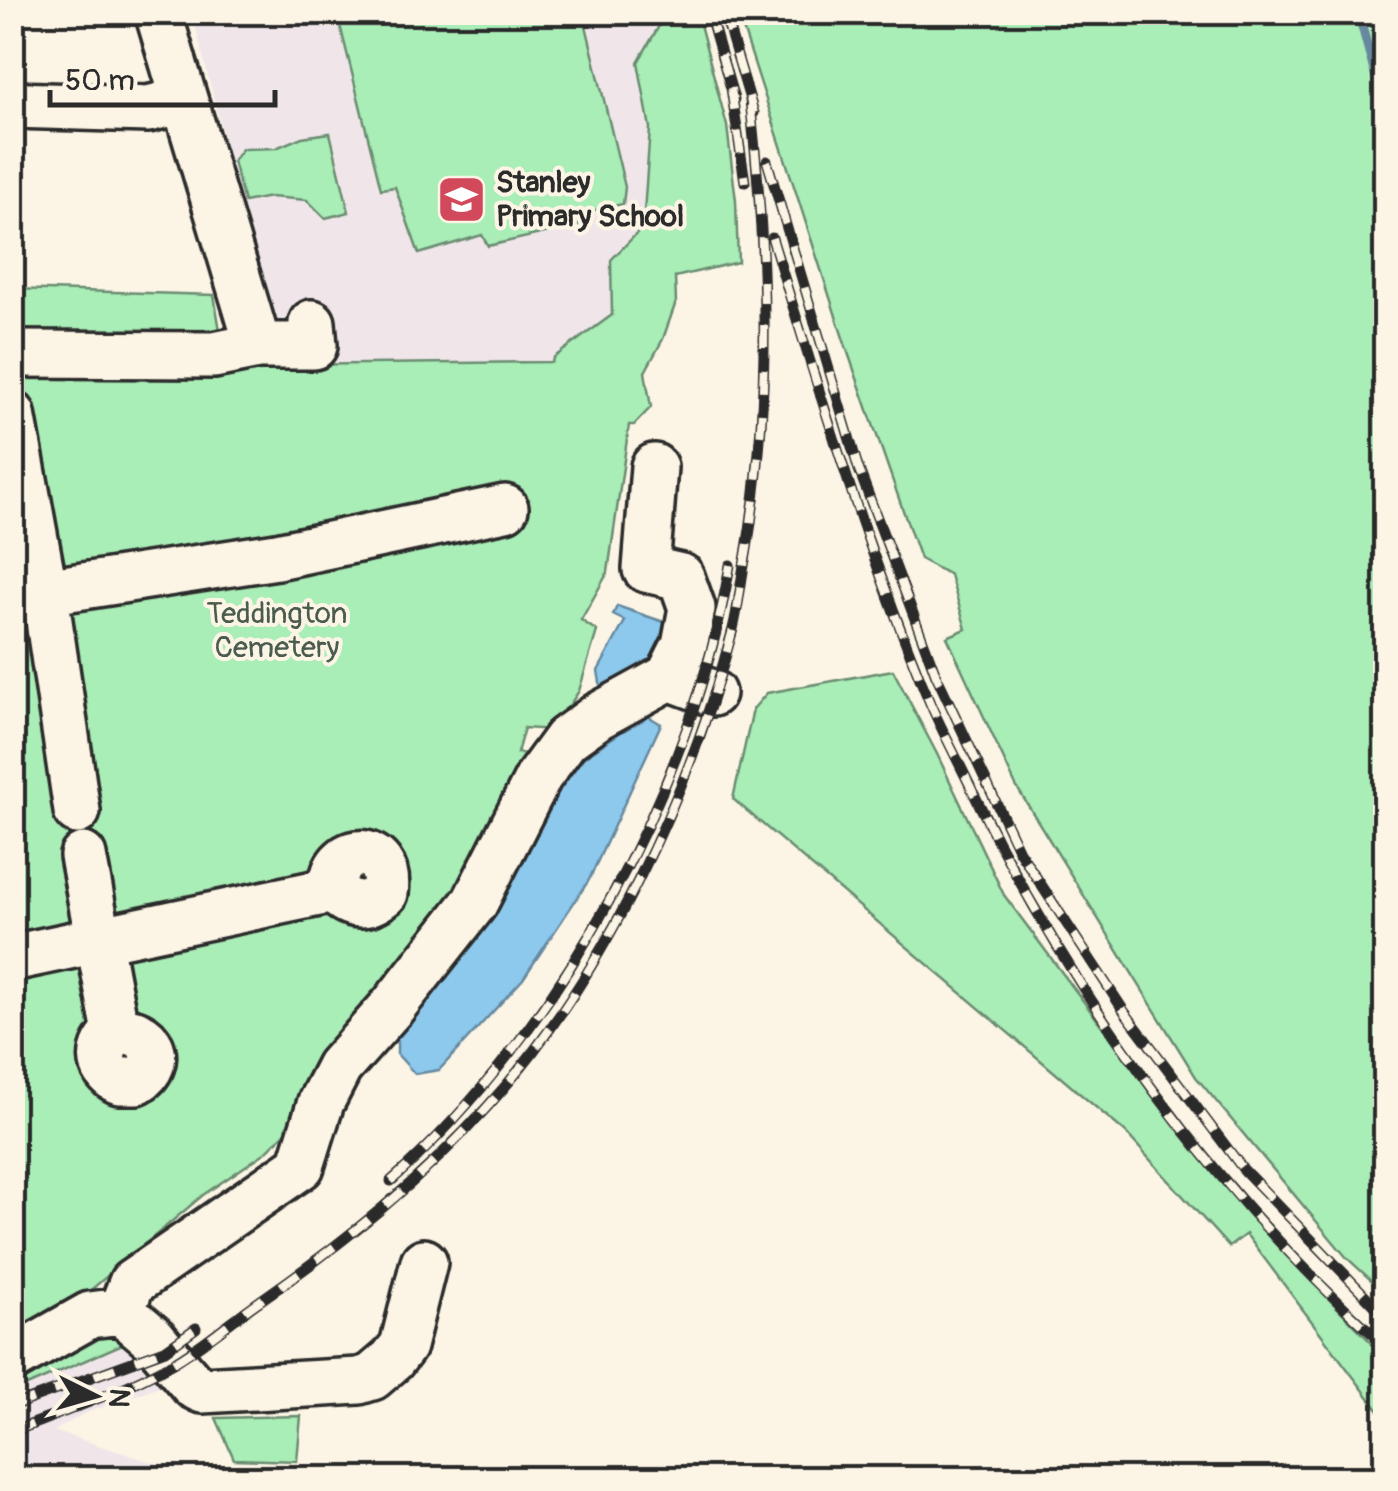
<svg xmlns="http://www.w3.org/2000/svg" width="1398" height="1491" font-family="Pangolin,sans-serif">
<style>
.built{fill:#f0e6ea}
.green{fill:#a9edb7;stroke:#6a8c71;stroke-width:2.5}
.water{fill:#8dc8ed;stroke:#66899f;stroke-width:2.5}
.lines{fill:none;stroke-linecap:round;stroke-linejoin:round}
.stream{stroke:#66899f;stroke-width:9}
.minor-casing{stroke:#2b2b2b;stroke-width:52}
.minor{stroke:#fcf5e5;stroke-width:45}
.rail-casing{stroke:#2b2b2b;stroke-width:11}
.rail{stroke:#fcf5e5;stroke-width:8;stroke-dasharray:22;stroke-linecap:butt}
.labels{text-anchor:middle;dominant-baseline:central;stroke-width:8;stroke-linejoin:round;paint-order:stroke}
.poi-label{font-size:30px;font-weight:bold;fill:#2b2b2b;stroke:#fcf5e5;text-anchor:start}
.park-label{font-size:30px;fill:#4a5c4e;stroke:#fcf5e5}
</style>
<rect width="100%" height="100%" fill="#fcf5e5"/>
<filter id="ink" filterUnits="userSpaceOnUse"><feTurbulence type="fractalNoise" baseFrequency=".01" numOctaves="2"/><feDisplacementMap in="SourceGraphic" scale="20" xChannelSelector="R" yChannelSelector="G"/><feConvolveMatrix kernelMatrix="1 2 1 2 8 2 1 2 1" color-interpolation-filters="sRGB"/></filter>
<g filter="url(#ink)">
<!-- built -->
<path class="built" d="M192,13H653L686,142L638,361L281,365Z
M131,1340L183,1373L162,1385L82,1415L54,1431L202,1478H13L12,1392Z"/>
<!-- green -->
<path class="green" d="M337,13H583L625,187L623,204L578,214L579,225L488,246L482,235L419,254L395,187L381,189Z
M686,13H697L727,126L736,201L738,262L675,277L676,302L663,339L645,372L651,407L634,425H629L608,572L581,620L597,631L579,691L553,730L524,728L517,753L532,754L500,839L298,1120L266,1152L203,1195L60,1316L13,1346V289L214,295L224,354L281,365L552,362L553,358L612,315L611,260L643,227L650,128L638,62L663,19Z
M738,13H1385V1293L1347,1258L1196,1077L1016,786L947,637L966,629L950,575L920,559L845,344Z
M330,133L349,212L325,218L307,200L270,197L244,202L233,161L242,149L276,148L302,137Z
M893,670L937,754L1004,895L1199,1156L1280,1248L1385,1357V1419L1246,1234L1229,1247L1125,1132L733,799L753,709L767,693Z
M101,1330L132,1340L13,1392L12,1358Z
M301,1416L297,1461L234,1459L216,1418Z"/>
<!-- water -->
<path class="water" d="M617,606L664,622C664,667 637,672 601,688L598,671L625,621L613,615Z
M646,715L661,724L589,880L523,979L439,1070L415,1074L397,1054V1033L574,764Z"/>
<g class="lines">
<!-- stream -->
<path class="stream" d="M1358,12L1386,114"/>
<defs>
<path id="minor" d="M158,12L258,346
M12,105L148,109L184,100
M12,354L214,355L258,346H314L312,323
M12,414L45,594L77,811
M12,597L277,556L505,508
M669,677L712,693
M83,856L116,1033C150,1024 167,1063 137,1081H119C97,1070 98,1047 116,1033
M12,958L333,890C350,907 366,909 385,893C393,839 329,843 333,890
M121,1311L132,1283L301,1166L321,1102L339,1067L393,1006L475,902L539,776L566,739L598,716L669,677L685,645L692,608L681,577L646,569L654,467
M12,1359L90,1315L121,1311L153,1338L194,1386L202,1390L359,1381L372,1377L392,1360L403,1346L424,1262"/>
</defs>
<!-- minor casing -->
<use href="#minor" class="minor-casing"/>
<!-- minor -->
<use href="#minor" class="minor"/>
<defs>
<path id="rail" d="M709,12L734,99
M724,12L754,113
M731,88L745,182
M767,161L858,467L936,675L1019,851L1124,1011L1243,1169L1386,1317
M772,238C820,395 867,552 930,703C943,733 959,762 973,792C1074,998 1213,1193 1386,1346
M391,1181C559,1033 693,785 730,565
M12,1406L165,1350L196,1328
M12,1432C66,1411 123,1391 173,1363C204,1345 232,1320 261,1300C343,1243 421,1181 488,1106C603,980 690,793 733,629C739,605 741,579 746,555C772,400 767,256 750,100"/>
</defs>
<!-- rail casing -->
<use href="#rail" class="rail-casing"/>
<!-- rail -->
<use href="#rail" class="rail"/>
</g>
</g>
<!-- icons -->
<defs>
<symbol id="school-square" viewBox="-11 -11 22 22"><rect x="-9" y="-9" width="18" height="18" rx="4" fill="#d1495b" stroke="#fcf5e5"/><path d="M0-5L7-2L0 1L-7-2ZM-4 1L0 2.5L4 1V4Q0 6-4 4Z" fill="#fff"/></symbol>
</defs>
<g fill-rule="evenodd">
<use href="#school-square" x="434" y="172" width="55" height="55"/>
</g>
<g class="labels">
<!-- poi labels -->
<g class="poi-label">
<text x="496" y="182">Stanley<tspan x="496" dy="34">Primary School</tspan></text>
</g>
<!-- park labels -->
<g class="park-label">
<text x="277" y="613">Teddington<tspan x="277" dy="34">Cemetery</tspan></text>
</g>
</g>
<!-- margin -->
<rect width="1398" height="1491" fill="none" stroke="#fcf5e5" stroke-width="50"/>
<rect x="25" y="25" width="1348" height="1441" fill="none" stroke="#2b2b2b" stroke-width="4" filter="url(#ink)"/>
<!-- north arrow -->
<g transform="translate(95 1396) rotate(95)" stroke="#fcf5e5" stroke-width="8" paint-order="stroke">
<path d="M0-8L18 38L0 25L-18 38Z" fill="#2b2b2b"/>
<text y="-15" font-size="28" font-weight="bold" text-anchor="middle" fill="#2b2b2b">N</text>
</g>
<!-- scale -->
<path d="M50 90v15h225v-15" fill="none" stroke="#2b2b2b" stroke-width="5"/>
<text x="65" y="90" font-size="30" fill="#2b2b2b" stroke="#fcf5e5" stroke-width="8" paint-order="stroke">50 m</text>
</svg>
